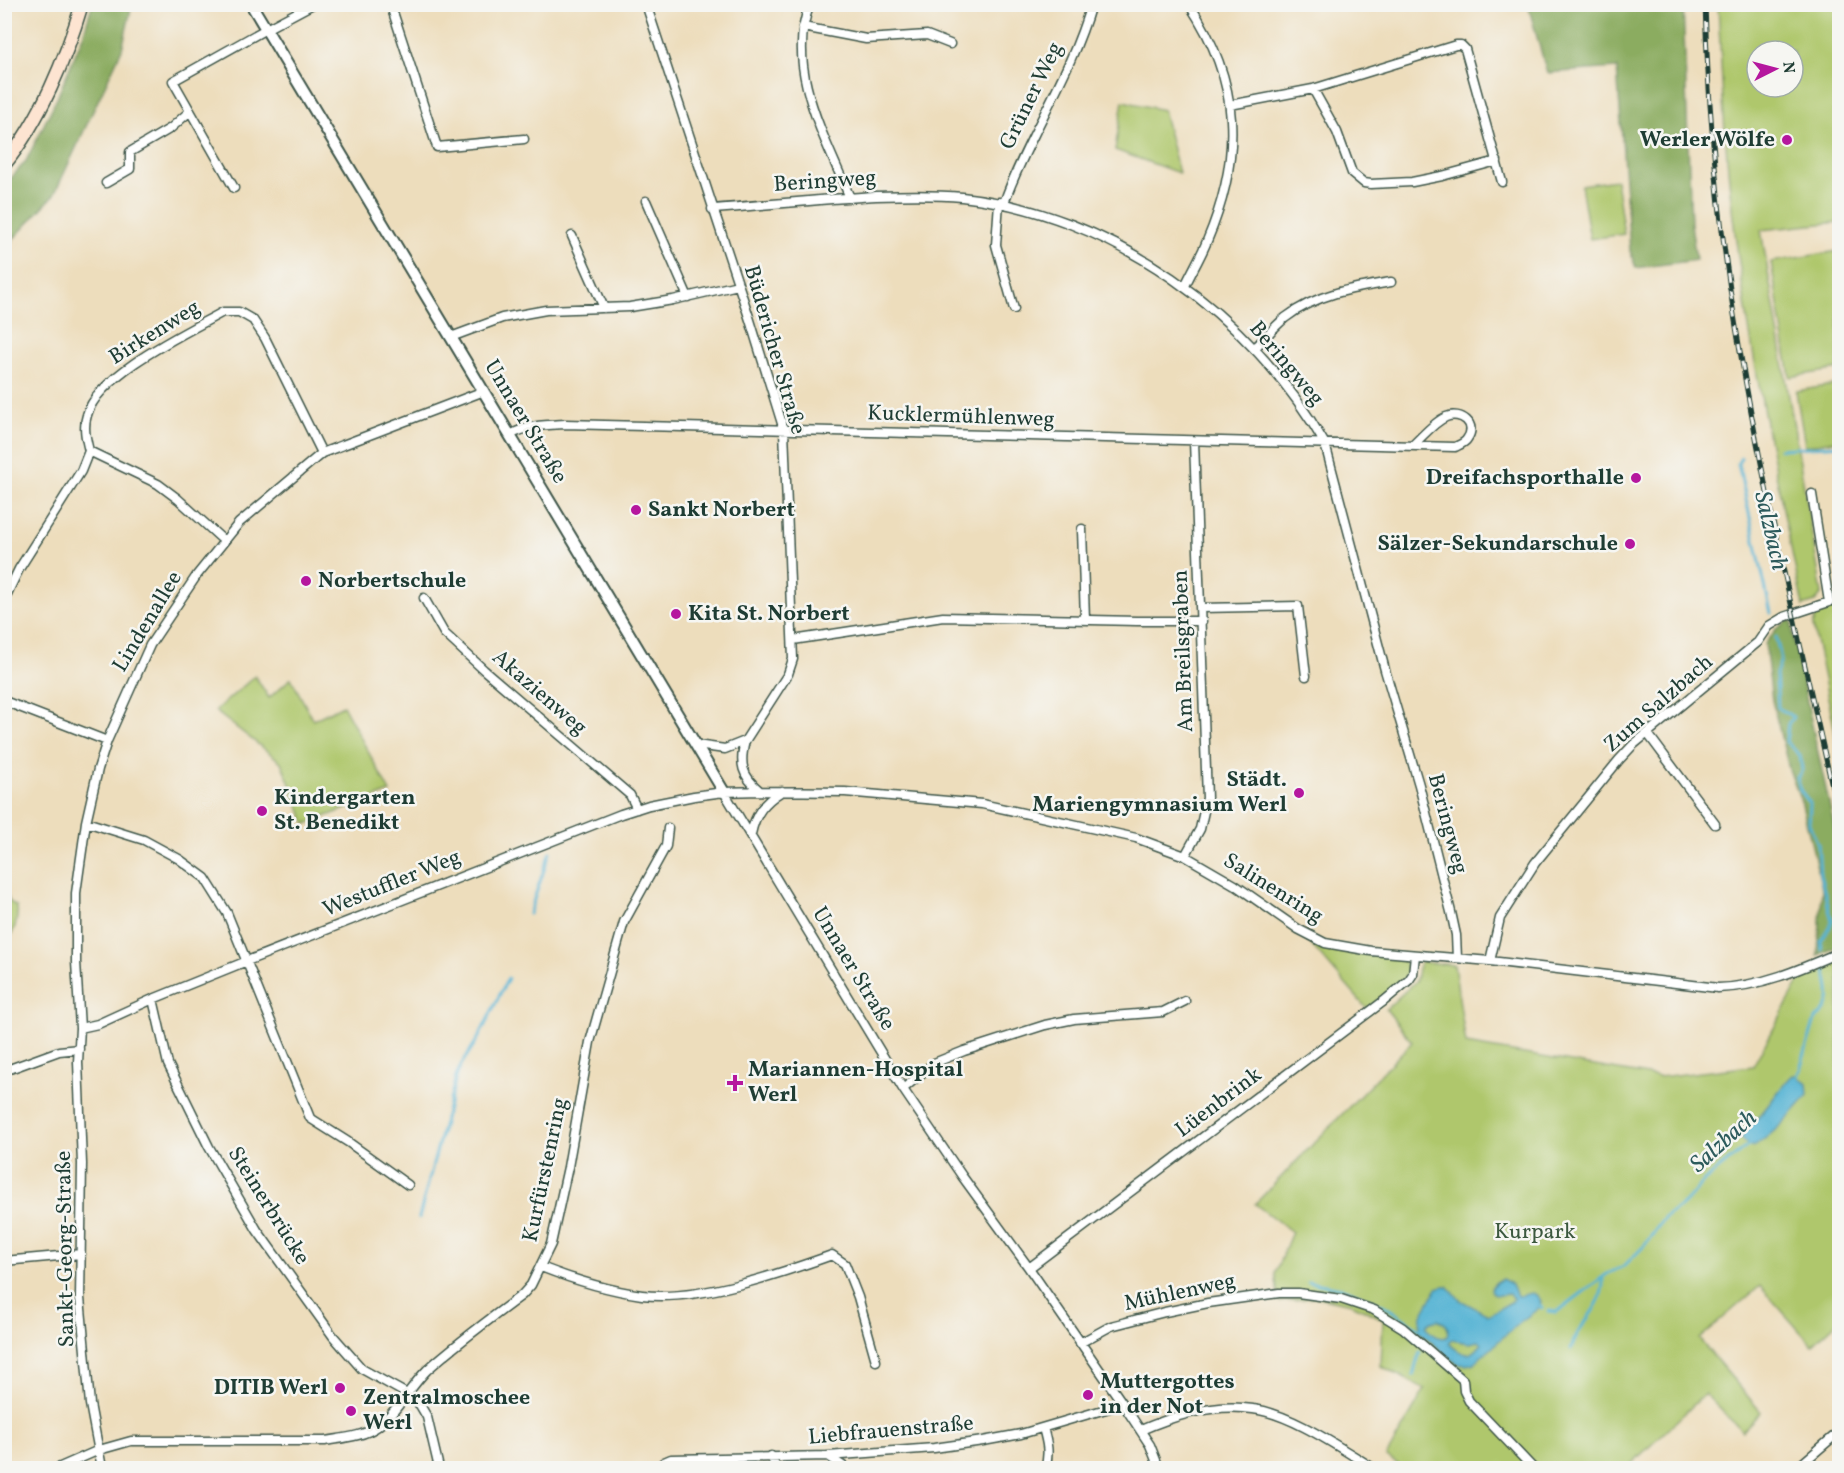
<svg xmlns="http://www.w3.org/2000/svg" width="1844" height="1473" font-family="Vollkorn,serif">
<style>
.green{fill:#afc76c;stroke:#678250;stroke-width:1.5;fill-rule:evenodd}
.forest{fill:#8bac60;stroke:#55744a;stroke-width:1.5}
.water{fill:#56b4d4;stroke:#3a7884;stroke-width:1.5;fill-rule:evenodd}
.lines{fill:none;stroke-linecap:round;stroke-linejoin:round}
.stream{stroke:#56b4d4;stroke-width:3}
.minor-casing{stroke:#3e5548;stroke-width:11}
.tertiary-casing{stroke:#3e5548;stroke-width:14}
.secondary-casing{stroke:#3e5548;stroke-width:15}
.minor{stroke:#fff;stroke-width:8}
.tertiary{stroke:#fff;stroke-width:10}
.secondary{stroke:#fde4d1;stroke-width:12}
.rail-casing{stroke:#1f3d34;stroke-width:5}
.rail{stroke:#f6f6f2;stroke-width:3;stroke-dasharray:9;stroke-linecap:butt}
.poi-dot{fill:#b5179e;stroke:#f6f6f2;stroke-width:2}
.labels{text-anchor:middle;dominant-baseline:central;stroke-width:5;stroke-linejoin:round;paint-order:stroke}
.street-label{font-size:22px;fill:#1f3d34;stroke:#f6f6f2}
.poi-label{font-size:22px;font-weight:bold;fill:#1f3d34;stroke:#f6f6f2;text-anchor:start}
.park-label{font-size:22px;fill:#3c593f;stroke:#f6f6f2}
.water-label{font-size:24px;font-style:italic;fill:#2d5b5c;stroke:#f6f6f2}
</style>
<rect width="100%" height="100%" fill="#f6f6f2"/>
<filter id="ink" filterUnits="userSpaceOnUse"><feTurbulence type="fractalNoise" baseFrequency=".0167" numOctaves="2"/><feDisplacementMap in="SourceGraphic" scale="12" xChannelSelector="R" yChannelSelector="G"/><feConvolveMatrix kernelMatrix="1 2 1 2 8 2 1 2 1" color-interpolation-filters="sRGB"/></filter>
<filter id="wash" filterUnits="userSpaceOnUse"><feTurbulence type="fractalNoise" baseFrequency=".008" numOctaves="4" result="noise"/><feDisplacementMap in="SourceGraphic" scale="24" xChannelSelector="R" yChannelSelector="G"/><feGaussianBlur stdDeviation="1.35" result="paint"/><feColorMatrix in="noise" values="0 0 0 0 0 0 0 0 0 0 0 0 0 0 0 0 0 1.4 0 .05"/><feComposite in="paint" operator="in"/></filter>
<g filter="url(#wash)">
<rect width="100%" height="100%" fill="#edddbc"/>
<!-- green -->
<path class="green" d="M1718,5H1839V222L1761,230L1822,594L1815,602L1803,606C1778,485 1752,363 1736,240C1725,162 1722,83 1718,5ZM1757,51H1793V87H1757Z
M1123,101L1163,110L1179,173L1115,150Z
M1616,180L1624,234L1590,239L1581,185Z
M1839,251V369L1790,377L1771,262Z
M1839,384V440L1805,446L1796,391Z
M1839,597V750L1813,626L1817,611Z
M255,676L269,698L291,678L313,720L343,705L390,792L306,824L281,762L215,711Z
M5,888L9,901L17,907C19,922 14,933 5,944Z
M1307,940L1333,949L1402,958C1407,964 1408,969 1406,977L1367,1009Z
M1839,961V1320L1812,1345L1760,1286L1699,1339L1761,1412L1742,1431L1705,1394L1631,1464L1634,1468H1404L1386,1457L1425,1389L1381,1366L1383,1319L1352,1304L1318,1297L1279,1302L1275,1273L1292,1232L1255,1204L1412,1042L1386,1009L1416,981L1418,968L1422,962L1454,965L1466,1044L1659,1077L1753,1066L1803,975Z"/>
<!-- forest -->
<path class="forest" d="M92,5H132L122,49L54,195L5,248V185L26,161L57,98L83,36Z
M1528,5H1683L1691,224L1696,260L1636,268L1630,251L1617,68L1547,73Z
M1791,619L1794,642L1839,849V946L1818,955L1822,888L1802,804L1789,769L1772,700L1765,644L1776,629Z"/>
<!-- water -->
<path class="water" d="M1793,1075H1796L1807,1084L1808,1095C1791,1115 1775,1133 1753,1147C1748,1145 1740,1141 1742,1134C1743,1128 1751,1124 1755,1120C1770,1107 1778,1088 1793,1075Z
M1502,1279L1512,1284L1517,1296C1528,1296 1533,1287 1541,1301L1539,1308L1520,1322L1474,1363L1466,1365L1457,1364L1419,1331L1421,1317L1437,1288L1443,1286H1448L1460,1300L1488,1315L1511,1302L1514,1299L1509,1294C1505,1294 1497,1297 1494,1294C1486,1288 1497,1281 1502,1279ZM1438,1320C1446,1322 1448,1327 1449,1334L1447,1337C1438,1340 1430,1334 1426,1326L1428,1323ZM1451,1340L1469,1343L1478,1341L1481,1344C1471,1360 1461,1354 1449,1344Z"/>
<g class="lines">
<!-- stream -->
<path class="stream" d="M1780,449L1840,445
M1741,458L1738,463L1771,613
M1776,637L1781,660L1776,674L1778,708L1793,717L1788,724L1786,742L1800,755L1802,770L1797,778L1800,790L1810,803L1809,824L1818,844L1820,875L1832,920L1829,929L1821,941L1822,950
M529,914L550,852
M1797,1080L1815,1019C1836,1006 1829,988 1825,968
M419,1218L456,1077L461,1065L479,1037L508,978
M1308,1282L1347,1289L1385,1306L1419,1329
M1540,1306L1542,1308
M1548,1311L1556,1312L1561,1309L1607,1274L1624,1266L1644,1246L1665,1217L1685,1203L1705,1180L1751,1143
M1571,1349C1578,1322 1604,1309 1603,1279
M1413,1375L1420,1352"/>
</g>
</g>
<g filter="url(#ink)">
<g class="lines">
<defs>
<path id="minor" d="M389,4L392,9L437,147L524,139
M646,4L750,320L784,430L793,659L788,674L745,741C739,764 742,776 760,791
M810,4C784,68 826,139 850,198
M803,27L866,39L927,35L950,44
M1313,89L1337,132L1352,173L1364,183L1371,184L1412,182L1442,176L1497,161
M1230,105L1313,89L1456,45H1461L1465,49L1502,182
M106,183L130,169V152L171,128L189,112
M234,188L173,81L266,29L313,4
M646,201L688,297
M999,202L996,245L1014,309
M1004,203C1028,135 1071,75 1091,4
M712,209C767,205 821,199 876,196C904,195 933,194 962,197C1112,214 1251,314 1325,444L1385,670L1419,785L1451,912L1456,935L1457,958
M572,236L604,308
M1185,286C1192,271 1201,256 1207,241C1243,156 1241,82 1189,4
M451,337L502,318L546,310L630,307L673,300L738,285
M1254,349C1264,339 1274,327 1285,318C1316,294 1353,288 1391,282
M510,435C528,425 545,425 565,424L1455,447C1459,445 1465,443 1467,439C1478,424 1461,411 1446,417C1434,422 1423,436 1413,445
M89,451C86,439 83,427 87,415C98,374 187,332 223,312H239L253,320L265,338L322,453
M89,451L158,484L178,499L224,541
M1082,529L1085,620
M424,598L444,633L484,670L630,795L637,809
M4,600L19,569L81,471L89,451
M1201,608L1298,606L1306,676
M793,640L943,617L1137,621H1202
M4,701L107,741
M1648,734L1715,824
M696,745L725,749L745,741
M724,792L903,1089L962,1176L1029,1268L1123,1404L1150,1445L1159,1468
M86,822L144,840L179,859L205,878L227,913L310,1118L348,1142L408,1185
M751,834C755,814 764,802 782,791
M1185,856L1200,829L1207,798L1194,441
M1490,961L1500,918L1535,863L1619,760L1633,745L1758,642L1769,626L1784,617L1829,602L1812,494
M153,999L168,1064L209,1147L257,1230L333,1336L362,1369L407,1394L420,1405L427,1417L439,1468
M80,1028L98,1024L153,999L247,961L621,814L649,805L694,796L724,792L760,791L845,792L982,804L1136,838L1185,856L1235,885L1298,929L1325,943L1371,951L1490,961L1718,988C1760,987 1801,969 1840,952
M4,1071L59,1051L79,1049
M903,1089L934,1063L964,1051L1045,1025L1074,1019L1163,1012L1185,1001
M4,1261L81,1254
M541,1267C574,1280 606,1290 642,1295C698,1302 779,1274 832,1255L845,1264L858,1297L876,1361
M1029,1268L1384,1001L1409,980L1413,974L1415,955
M1080,1343L1111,1326L1165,1312L1208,1303L1279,1293H1298L1341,1299L1374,1310L1403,1328L1463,1380L1464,1391L1469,1401L1533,1468
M1043,1428C1047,1442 1050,1454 1045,1468
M1141,1430C1175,1415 1216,1403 1253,1409C1292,1414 1340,1448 1373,1468
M771,1456L776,1468
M828,1456L846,1468
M58,1468L99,1450L131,1441H325C342,1438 363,1437 378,1426C398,1411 410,1387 427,1370C457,1343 490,1319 522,1295L531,1285L551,1244L568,1167L590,1042L624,922L666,846L668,828
M102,1468L90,1404L80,1298L82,1164L78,1062L80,1028L76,962V893L86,822L98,769L107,741L150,645L197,575L239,523L322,453L484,391
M658,1468L664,1462L671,1459L828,1456L934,1448L983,1441L1021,1434L1123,1404
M1797,1468L1840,1431"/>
<path id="tertiary" d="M251,4L724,792"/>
<path id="secondary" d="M4,165C40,121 66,58 82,4"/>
</defs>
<!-- minor casing -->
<use href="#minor" class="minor-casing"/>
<!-- tertiary casing -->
<use href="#tertiary" class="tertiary-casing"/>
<!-- secondary casing -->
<use href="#secondary" class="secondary-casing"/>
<!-- minor -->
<use href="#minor" class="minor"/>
<!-- tertiary -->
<use href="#tertiary" class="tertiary"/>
<!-- secondary -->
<use href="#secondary" class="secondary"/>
<defs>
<path id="rail" d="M1705,4C1708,100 1716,195 1730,289C1757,468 1801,645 1840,822"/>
</defs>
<!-- rail casing -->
<use href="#rail" class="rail-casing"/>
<!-- rail -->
<use href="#rail" class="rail"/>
</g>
</g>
<!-- markers -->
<g class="poi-dot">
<circle cx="1787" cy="140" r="6"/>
<circle cx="1636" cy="478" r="6"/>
<circle cx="636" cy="510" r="6"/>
<circle cx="1630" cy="544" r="6"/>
<circle cx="306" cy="581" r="6"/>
<circle cx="676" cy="614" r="6"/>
<circle cx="1299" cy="793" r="6"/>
<circle cx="262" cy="811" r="6"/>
<path d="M732 1074h6v6h6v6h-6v6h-6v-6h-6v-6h6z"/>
<circle cx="340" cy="1388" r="6"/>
<circle cx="1088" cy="1395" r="6"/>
<circle cx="351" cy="1411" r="6"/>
</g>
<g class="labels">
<!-- street labels -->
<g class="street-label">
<text transform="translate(1032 96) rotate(-64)">Grüner Weg</text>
<text transform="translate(825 182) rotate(-4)">Beringweg</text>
<text transform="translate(155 333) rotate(-32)">Birkenweg</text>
<text transform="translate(774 350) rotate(74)">Büdericher Straße</text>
<text transform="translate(1286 364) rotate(50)">Beringweg</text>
<text transform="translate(961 417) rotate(2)">Kucklermühlenweg</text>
<text transform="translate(525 422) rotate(59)">Unnaer Straße</text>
<text transform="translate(148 622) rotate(-59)">Lindenallee</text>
<text transform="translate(1184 651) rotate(-92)">Am Breilsgraben</text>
<text transform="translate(539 693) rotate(41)">Akazienweg</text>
<text transform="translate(1659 704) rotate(-41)">Zum Salzbach</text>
<text transform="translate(1447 824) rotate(75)">Beringweg</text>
<text transform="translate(392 884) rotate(-22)">Westuffler Weg</text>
<text transform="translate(1273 889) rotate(32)">Salinenring</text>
<text transform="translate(853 969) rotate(59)">Unnaer Straße</text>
<text transform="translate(1219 1103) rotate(-37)">Lüenbrink</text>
<text transform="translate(546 1170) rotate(-78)">Kurfürstenring</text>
<text transform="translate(268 1206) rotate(58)">Steinerbrücke</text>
<text transform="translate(66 1249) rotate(-91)">Sankt-Georg-Straße</text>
<text transform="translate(1180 1293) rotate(-12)">Mühlenweg</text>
<text transform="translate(891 1431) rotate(-5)">Liebfrauenstraße</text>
</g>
<!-- poi labels -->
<g class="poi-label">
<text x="1775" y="140" text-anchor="end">Werler Wölfe</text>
<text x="1624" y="478" text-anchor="end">Dreifachsporthalle</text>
<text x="648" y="510">Sankt Norbert</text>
<text x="1618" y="544" text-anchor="end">Sälzer-Sekundarschule</text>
<text x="318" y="581">Norbertschule</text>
<text x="688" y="614">Kita St. Norbert</text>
<text x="1287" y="780" text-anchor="end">Städt.<tspan x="1287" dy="25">Mariengymnasium Werl</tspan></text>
<text x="274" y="798">Kindergarten<tspan x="274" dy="25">St. Benedikt</tspan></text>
<text x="748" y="1070">Mariannen-Hospital<tspan x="748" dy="25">Werl</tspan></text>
<text x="1100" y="1382">Muttergottes<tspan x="1100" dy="25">in der Not</tspan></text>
<text x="328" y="1388" text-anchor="end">DITIB Werl</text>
<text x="363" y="1398">Zentralmoschee<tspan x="363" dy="25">Werl</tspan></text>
</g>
<!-- park labels -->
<g class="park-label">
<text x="1535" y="1232">Kurpark</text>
</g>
<!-- water labels -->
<g class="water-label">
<text transform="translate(1770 531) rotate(77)">Salzbach</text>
<text transform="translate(1724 1142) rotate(-42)">Salzbach</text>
</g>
</g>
<!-- margin -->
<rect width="1844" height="1473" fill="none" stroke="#f6f6f2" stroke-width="24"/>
<!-- north arrow -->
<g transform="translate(1775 69) rotate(84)"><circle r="28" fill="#f6f6f2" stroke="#a0aca6" stroke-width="1.5"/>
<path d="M0-4.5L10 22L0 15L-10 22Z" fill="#b5179e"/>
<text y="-9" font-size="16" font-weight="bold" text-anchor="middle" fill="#1f3d34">N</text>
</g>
</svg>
